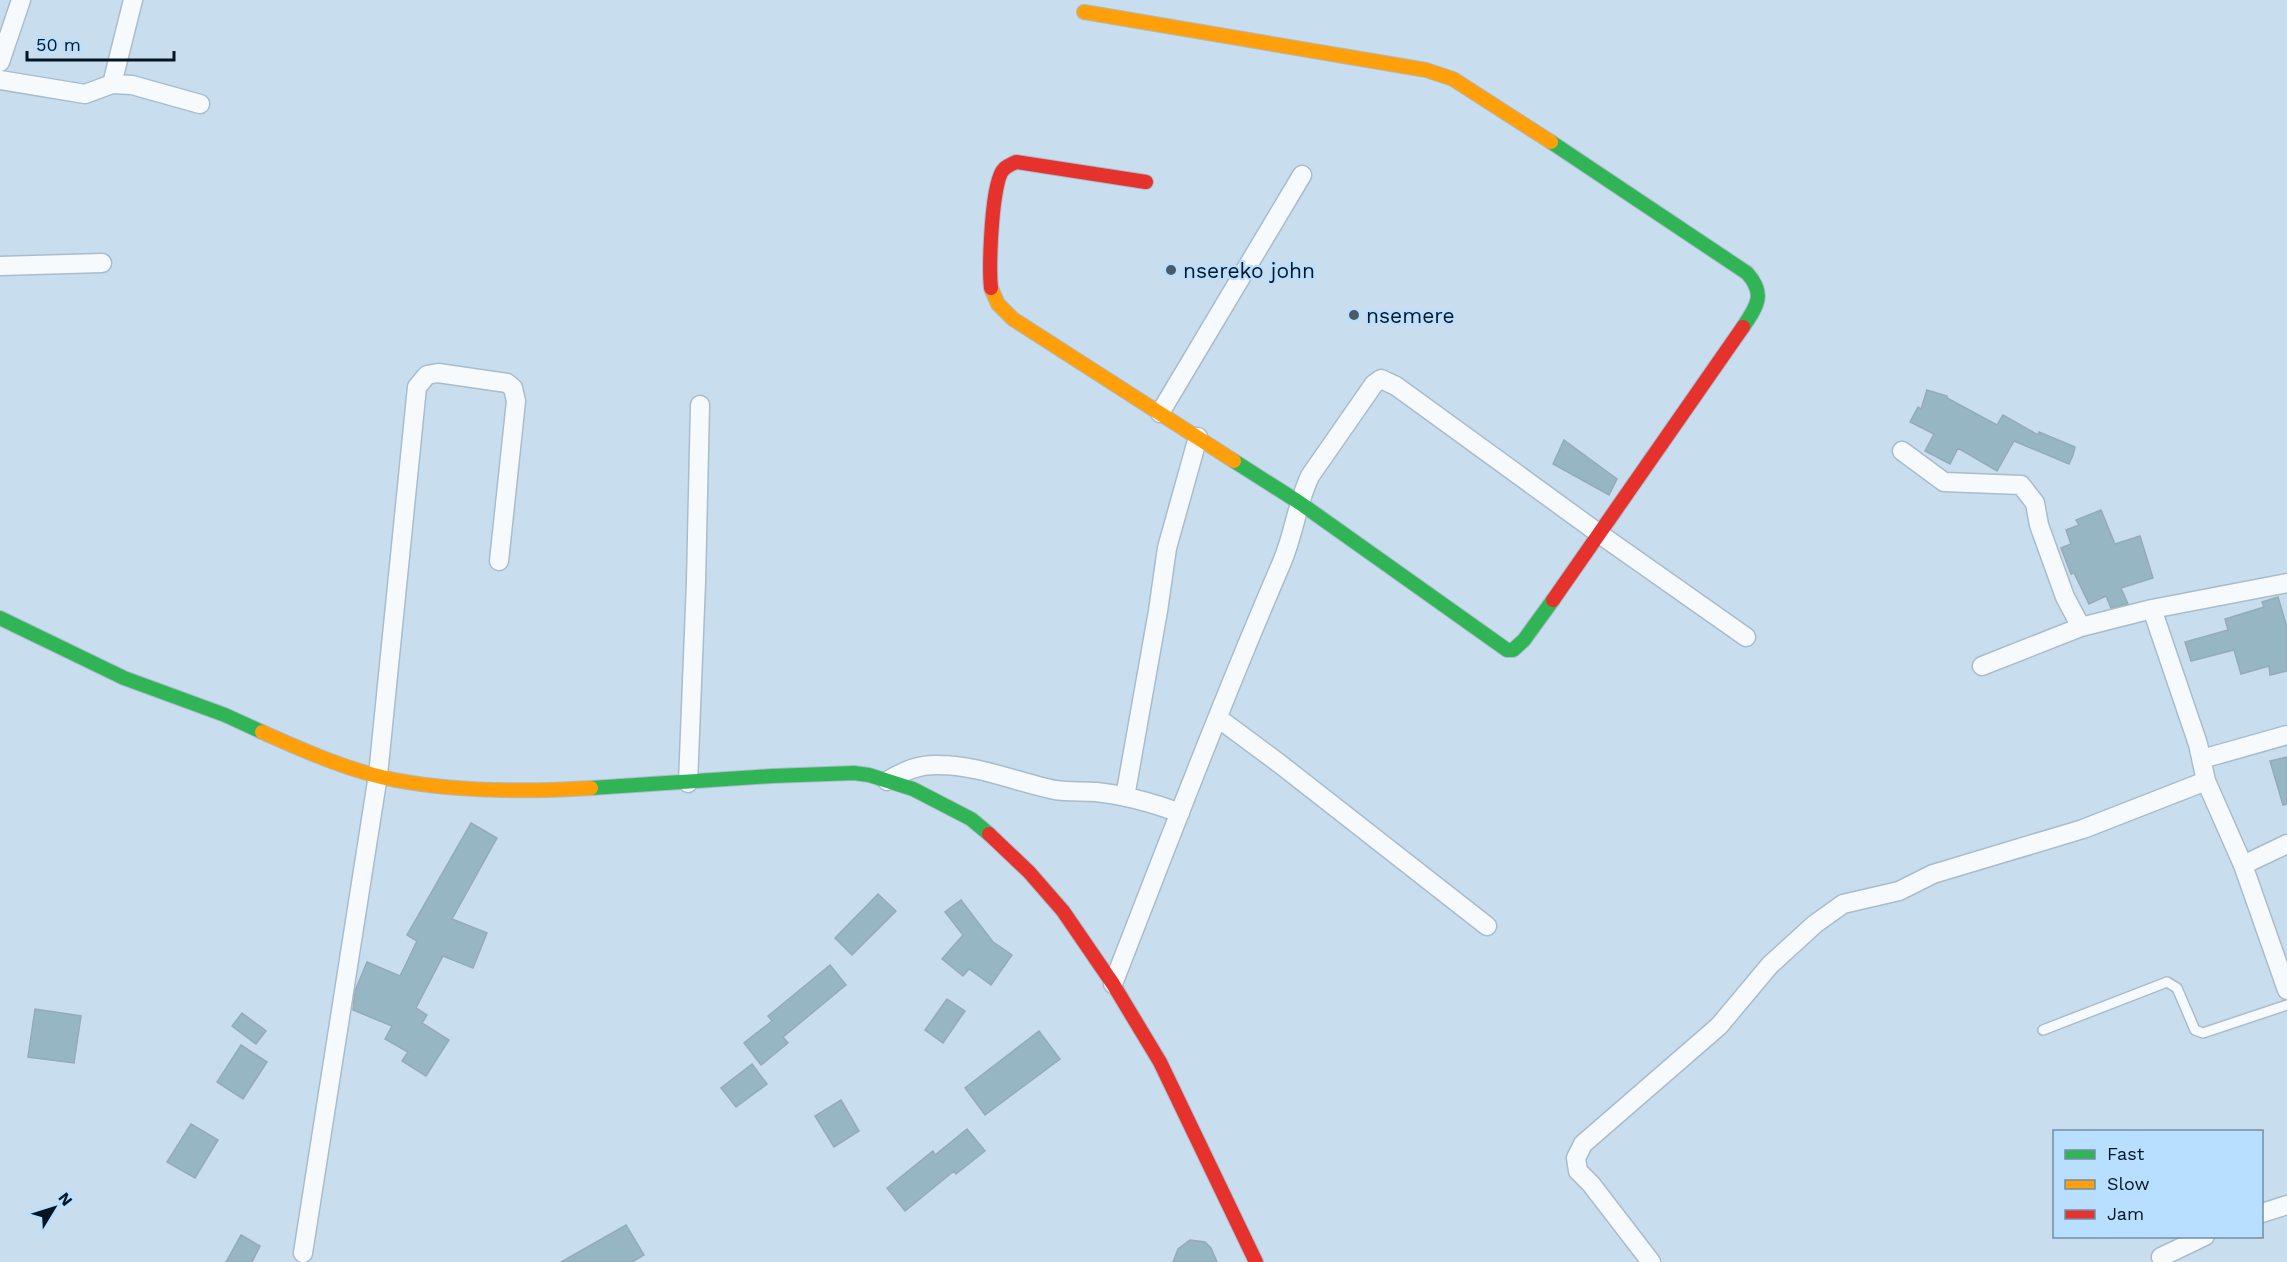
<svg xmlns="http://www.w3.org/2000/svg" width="2287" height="1262" font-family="'Work Sans',sans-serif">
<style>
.building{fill:#97b6c4;stroke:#95abb7;stroke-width:1.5}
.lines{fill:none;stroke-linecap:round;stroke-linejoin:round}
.lane-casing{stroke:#a9bccb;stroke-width:12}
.street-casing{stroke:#a9bccb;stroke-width:21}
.fast-casing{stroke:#a9bccb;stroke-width:16}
.slow-casing{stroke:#a9bccb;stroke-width:16}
.jam-casing{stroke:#a9bccb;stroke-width:16}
.lane{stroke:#f7fafd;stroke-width:9}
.street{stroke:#f7fafd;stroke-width:18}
.fast{stroke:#30b455;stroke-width:14}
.slow{stroke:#ff9f0a;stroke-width:14}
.jam{stroke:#e5322d;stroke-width:14}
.poi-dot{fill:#495b6a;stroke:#b8dfff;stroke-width:2}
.labels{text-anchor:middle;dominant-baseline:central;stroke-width:4.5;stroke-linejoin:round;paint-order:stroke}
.poi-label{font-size:21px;fill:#041523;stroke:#b8dfff;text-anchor:start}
</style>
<rect width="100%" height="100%" fill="#c8deef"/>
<!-- building -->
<path class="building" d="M1927,390L1947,396V398L1997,425L2003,415L2038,435L2039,432L2075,447L2073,455L2069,464L2014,441L1997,471L1958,448L1950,464L1925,451L1934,434L1910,422L1918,407L1921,409Z
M1564,440L1617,479L1609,495L1553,464Z
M2101,510L2115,544L2140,536L2153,578L2121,588L2128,604L2111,608L2106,596L2089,604L2074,573L2071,574L2061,548L2071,544L2066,530L2079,525L2076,520Z
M2278,597L2287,627V671L2270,675L2269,666L2241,674L2234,650L2191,661L2185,642L2228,630L2225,619L2264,607L2262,602Z
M2287,757V804L2283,805L2270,761Z
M471,823L497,838L452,919L487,933L473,968L443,956L416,1008L427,1015L422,1023L449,1040L426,1076L402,1061L408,1052L385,1039L392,1026L353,1010L355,991L367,962L400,976L417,941L407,935Z
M878,894L896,911L852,955L835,938Z
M961,900L993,942L1012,955L991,985L969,969L963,976L942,959L963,935L945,912Z
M830,965L846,985L783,1037L788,1043L761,1065L744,1043L772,1021L768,1016Z
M947,999L965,1011L943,1043L925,1030Z
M35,1009L81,1016L74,1063L28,1057Z
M242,1013L266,1031L256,1044L232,1026Z
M1039,1031L1060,1059L985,1115L965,1088Z
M241,1045L267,1062L243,1099L217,1082Z
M752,1064L767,1084L736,1107L721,1088Z
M841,1100L859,1131L834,1147L815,1116Z
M191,1124L218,1140L195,1178L167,1162Z
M967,1129L985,1151L956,1174L954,1171L905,1211L887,1188L933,1151L935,1155Z
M626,1225L644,1255L632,1262H561Z
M241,1235L260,1246L252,1262H226Z
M1190,1240L1205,1242L1211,1248L1217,1262H1173L1178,1249Z"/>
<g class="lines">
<defs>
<path id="lane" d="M2043,1030L2167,982L2177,988L2195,1030L2203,1033L2287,1005"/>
<path id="street" d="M0,62L21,0
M0,80L85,94L112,84L132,85L200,104
M112,84L133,0
M0,266L102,263
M1160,413L1302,175
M1902,451L1944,482L2021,485L2035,503L2039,525L2065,597L2081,627
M2287,583L2152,609L2198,744L2206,781L2243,865L2287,990
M1982,666L2081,627L2152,609
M1218,718L1280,764L1487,926
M2202,759L2287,735
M887,781C904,771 919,764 939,765C978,765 1016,782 1055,790C1068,792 1082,791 1096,792C1125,795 1153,803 1180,813
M688,783L696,582L700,405
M1125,797L1158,611L1167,548L1198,437
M2243,865L2287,844
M1113,984C1168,843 1222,701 1282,562C1294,534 1297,503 1310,476L1374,384L1381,379L1396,386L1601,535L1746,637
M2262,1213L2287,1205
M303,1253L378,775L417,387L427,375L438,373L507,383L513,388L516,401L499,561
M2161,1257L2205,1236
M1651,1262L1591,1184L1578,1171L1576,1158L1583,1144L1719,1026L1770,965L1815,924L1843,904L1899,891L1933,874L2083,829L2206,781"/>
<path id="fast" d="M1551,142L1747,273C1766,294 1757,306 1743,327
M1234,461L1300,503L1507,650H1513L1524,640L1553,600
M0,618L124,678L225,715L262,732
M591,788L772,776L854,773L869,775L913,789L971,819L989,834"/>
<path id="slow" d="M1084,12L1426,70L1453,79L1551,142
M991,288L998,304L1013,319L1234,461
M262,732C305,751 349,771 395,780C459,792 527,792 591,788"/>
<path id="jam" d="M991,288C989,269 991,180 1004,169C1007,166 1012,164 1016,162L1146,182
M1553,600L1743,327
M989,834L1029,872L1063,911L1113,984L1160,1062L1256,1262"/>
</defs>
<!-- lane casing -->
<use href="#lane" class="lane-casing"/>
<!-- street casing -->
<use href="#street" class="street-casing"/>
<!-- fast casing -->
<use href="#fast" class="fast-casing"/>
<!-- slow casing -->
<use href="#slow" class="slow-casing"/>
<!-- jam casing -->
<use href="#jam" class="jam-casing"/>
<!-- lane -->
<use href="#lane" class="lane"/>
<!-- street -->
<use href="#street" class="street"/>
<!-- fast -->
<use href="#fast" class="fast"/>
<!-- slow -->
<use href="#slow" class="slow"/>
<!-- jam -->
<use href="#jam" class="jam"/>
</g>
<!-- markers -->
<g class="poi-dot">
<circle cx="1171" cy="270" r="6"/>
<circle cx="1354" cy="315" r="6"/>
</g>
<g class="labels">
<!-- poi labels -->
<g class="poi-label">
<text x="1183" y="270">nsereko john</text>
<text x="1366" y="315">nsemere</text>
</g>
</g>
<!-- legend -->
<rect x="2053" y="1130" width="210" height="108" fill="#b8dfff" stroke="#708ea7" stroke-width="1.5"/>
<rect x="2065" y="1150" width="30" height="9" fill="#30b455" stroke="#708ea7" stroke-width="1.5"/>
<text x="2107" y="1160" font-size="18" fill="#041523">Fast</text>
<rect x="2065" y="1180" width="30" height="9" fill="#ff9f0a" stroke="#708ea7" stroke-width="1.5"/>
<text x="2107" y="1190" font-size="18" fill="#041523">Slow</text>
<rect x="2065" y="1210" width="30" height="9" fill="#e5322d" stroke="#708ea7" stroke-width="1.5"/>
<text x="2107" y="1220" font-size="18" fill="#041523">Jam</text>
<!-- north arrow -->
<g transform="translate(54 1208) rotate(52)" stroke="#b8dfff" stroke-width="4.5" paint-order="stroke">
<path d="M0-4.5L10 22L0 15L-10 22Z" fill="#041523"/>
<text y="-9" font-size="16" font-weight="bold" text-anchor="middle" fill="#041523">N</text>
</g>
<!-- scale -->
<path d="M27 51v9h147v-9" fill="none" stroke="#041523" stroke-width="3"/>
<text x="36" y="51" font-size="18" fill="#041523" stroke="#b8dfff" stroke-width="4.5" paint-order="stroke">50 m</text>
</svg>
